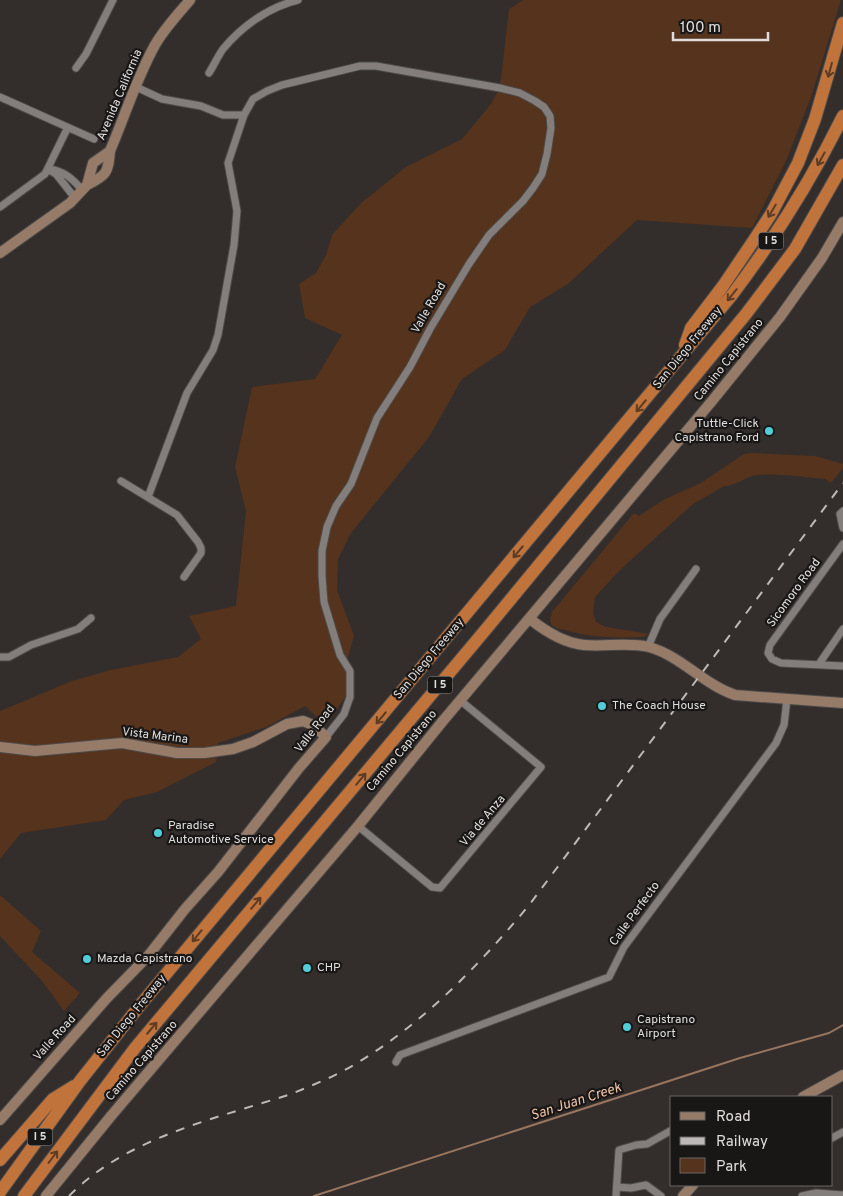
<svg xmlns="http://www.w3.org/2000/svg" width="843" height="1196" font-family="Overpass,sans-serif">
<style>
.green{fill:#55331d}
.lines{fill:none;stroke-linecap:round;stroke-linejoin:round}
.stream{stroke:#98755e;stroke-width:2}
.street-casing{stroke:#4d4a48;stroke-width:9}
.secondary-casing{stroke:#4d4a48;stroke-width:12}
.highway-casing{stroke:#4d4a48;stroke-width:14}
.street{stroke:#837e7b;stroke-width:7}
.secondary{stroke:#967b68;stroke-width:10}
.highway{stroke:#c1733c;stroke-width:12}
.rail{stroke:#bdb9b8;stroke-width:2;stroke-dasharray:9 9;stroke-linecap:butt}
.oneway{stroke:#5c3c25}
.poi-dot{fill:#52ccd6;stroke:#191716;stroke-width:2}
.labels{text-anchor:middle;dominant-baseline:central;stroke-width:4.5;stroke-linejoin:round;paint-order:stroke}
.shield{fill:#191716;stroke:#a4a2a1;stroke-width:1}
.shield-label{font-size:11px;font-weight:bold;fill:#e0dddc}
.street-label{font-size:12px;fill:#e0dddc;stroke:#191716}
.poi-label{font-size:12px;fill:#e0dddc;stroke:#191716;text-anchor:start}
.water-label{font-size:14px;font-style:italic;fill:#f4c5a8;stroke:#191716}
</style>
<rect width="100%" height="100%" fill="#332e2c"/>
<!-- green -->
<path class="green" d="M523,0H841L811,97L786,161L752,228L637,220L568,284L530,307L505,350L462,379L429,437L351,533L338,559L337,590L354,636L347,660L346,696L330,719L320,720L305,706L266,727L218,743L216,762L157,792L124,800L106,820L21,833L0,859V711L72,681L111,670L178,657L201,639L189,616L236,606L246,511L235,467L252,387L315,379L342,335L305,318L299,284L316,273L326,255L332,235L360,204L406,167L462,139L491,104L500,87L509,9Z
M752,453L815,456L843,464V468L831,483L825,479C806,477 774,473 757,475C745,477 734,487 724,486L693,504L621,569L595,597L593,613L596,622L606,627L649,634L643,637C616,638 592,638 565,630C561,629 554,628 551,624C549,620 551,616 552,612L634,513L639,516L665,499L701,483L744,454Z
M0,895L41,931L32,952L80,993L64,1011L42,981L0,936Z"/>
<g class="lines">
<!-- stream -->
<path class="stream" d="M314,1196L740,1058L829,1033L843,1025"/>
<defs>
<path id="street" d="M76,68L86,54L113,0
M209,73C214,65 218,56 223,49C242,26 269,7 298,0
M136,87L162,99L201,106L223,115H244
M0,97L94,139
M49,169C64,171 73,179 82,190
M49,170L56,174L75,198
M0,207L45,174L67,129
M121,481L177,515L198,542L201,548V553L184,577
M148,497L187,393L213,350L218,335L234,245L237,211L228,163L244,115L253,99L267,91L282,85L360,66H376L500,88L520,93L535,101L544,107L550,116L551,128L547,154L542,174L533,188L523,201L489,235L469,264L430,329L410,367L377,418L351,484L336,506L327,527L322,551V576L324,602L340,655L350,671V697L344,714L326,737
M843,511L840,514L843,528
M843,544L770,645L768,653L772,659L781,663L843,666
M648,647L660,619L696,569
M0,657H9L31,645L78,629L91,618
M819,664L843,629
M358,826L432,887L440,888L541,767L461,701
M396,1062L400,1055L609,977L624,947L776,743L784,725L787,699
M832,1138L843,1132
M617,1187L631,1188L646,1185L661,1196
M616,1196L619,1150L636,1145L647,1144L672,1130
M802,1196L816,1193L843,1195"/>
<path id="secondary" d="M110,151C125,116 136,79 155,45C164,29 178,14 190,0
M110,151C108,173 107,175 87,185L93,163Z
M0,253L70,203L87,185
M530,619C545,631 564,643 584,645C605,647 628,642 649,647C681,656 703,684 735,695L843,703
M0,747L35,751L122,743L177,753H204L233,749L253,742L287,724L303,721L313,725L326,737L299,768L218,872L185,909L148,956L107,998L0,1120
M803,1097L843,1075
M46,1196L111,1116L358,826L442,722L712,401L780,317L822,258L843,222
M683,1196L693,1185"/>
<path id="highway" d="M685,345L691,328L723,286L754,240L771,214L798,163L815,119L843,23
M0,1160L53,1099L74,1086
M0,1192L80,1081L141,1004L732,295C775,238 812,179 843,116
M24,1196L135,1048L487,628L746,314L795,249L843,165"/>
</defs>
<!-- street casing -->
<use href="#street" class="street-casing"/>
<!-- secondary casing -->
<use href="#secondary" class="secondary-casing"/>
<!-- highway casing -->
<use href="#highway" class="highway-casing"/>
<!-- street -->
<use href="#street" class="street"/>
<!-- secondary -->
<use href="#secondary" class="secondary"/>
<!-- highway -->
<use href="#highway" class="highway"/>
<!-- rail -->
<path class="rail" d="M69,1196C127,1137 215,1119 291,1094C313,1085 336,1076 357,1063C425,1022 479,965 530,904L843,483"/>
</g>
<!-- one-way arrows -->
<defs><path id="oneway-shaft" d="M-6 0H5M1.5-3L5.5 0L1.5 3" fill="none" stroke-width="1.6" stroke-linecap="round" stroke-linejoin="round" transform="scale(1.25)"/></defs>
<g class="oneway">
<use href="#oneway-shaft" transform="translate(830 70) rotate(105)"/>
<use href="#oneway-shaft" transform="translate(821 159) rotate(119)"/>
<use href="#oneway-shaft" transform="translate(772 211) rotate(121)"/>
<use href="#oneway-shaft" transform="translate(732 295) rotate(129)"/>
<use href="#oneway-shaft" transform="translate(641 406) rotate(130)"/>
<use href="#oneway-shaft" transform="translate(518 552) rotate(130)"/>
<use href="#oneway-shaft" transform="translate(381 718) rotate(130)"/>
<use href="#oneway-shaft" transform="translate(361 779) rotate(-50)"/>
<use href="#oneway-shaft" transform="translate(256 903) rotate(-50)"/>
<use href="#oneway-shaft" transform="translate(197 936) rotate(129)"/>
<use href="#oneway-shaft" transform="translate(152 1028) rotate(-50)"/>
<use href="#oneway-shaft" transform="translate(53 1157) rotate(-53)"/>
</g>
<!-- markers -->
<g class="poi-dot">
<circle cx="769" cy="431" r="5"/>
<circle cx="602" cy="706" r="5"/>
<circle cx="158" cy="833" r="5"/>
<circle cx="87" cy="959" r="5"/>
<circle cx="307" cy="968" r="5"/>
<circle cx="627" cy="1027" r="5"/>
</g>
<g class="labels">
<!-- shield labels -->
<g class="shield">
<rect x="758.5" y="232.5" width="25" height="17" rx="4"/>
<rect x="427.5" y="676.5" width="25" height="17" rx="4"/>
<rect x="27.5" y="1128.5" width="25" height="17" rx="4"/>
</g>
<g class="shield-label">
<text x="771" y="241">I 5</text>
<text x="440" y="685">I 5</text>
<text x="40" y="1137">I 5</text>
</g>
<!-- street labels -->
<g class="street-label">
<text transform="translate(120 95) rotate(-67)">Avenida California</text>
<text transform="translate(429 308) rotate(-60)">Valle Road</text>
<text transform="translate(688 348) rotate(-51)">San Diego Freeway</text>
<text transform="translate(729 360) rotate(-51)">Camino Capistrano</text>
<text transform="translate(794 593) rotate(-54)">Sicomoro Road</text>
<text transform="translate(429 659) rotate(-50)">San Diego Freeway</text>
<text transform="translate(315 729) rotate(-52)">Valle Road</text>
<text transform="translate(155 736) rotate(7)">Vista Marina</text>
<text transform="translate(402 751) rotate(-50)">Camino Capistrano</text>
<text transform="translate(483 821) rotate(-50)">Via de Anza</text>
<text transform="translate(635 914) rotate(-54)">Calle Perfecto</text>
<text transform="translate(132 1016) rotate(-51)">San Diego Freeway</text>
<text transform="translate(55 1038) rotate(-48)">Valle Road</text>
<text transform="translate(142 1061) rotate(-49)">Camino Capistrano</text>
</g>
<!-- poi labels -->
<g class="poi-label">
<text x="759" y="424" text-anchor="end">Tuttle-Click<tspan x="759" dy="14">Capistrano Ford</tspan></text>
<text x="612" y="706">The Coach House</text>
<text x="168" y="826">Paradise<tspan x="168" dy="14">Automotive Service</tspan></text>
<text x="97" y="959">Mazda Capistrano</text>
<text x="317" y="968">CHP</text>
<text x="637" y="1020">Capistrano<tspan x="637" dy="14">Airport</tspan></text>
</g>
<!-- water labels -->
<g class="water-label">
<text transform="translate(576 1102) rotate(-18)">San Juan Creek</text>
</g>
</g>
<!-- legend -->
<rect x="670" y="1096" width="162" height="90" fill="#191716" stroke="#696665"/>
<rect x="680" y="1112" width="25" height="8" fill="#967b68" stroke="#696665"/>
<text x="716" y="1121" font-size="15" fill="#e0dddc">Road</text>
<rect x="680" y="1137" width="25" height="8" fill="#bdb9b8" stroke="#696665"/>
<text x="716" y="1146" font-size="15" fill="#e0dddc">Railway</text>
<rect x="680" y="1158" width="25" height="15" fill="#55331d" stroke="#696665"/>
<text x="716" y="1171" font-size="15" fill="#e0dddc">Park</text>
<!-- scale -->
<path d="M673 32v8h95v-8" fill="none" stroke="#e0dddc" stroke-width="2.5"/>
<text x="680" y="32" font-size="15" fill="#e0dddc" stroke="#191716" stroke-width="4" paint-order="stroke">100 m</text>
</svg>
